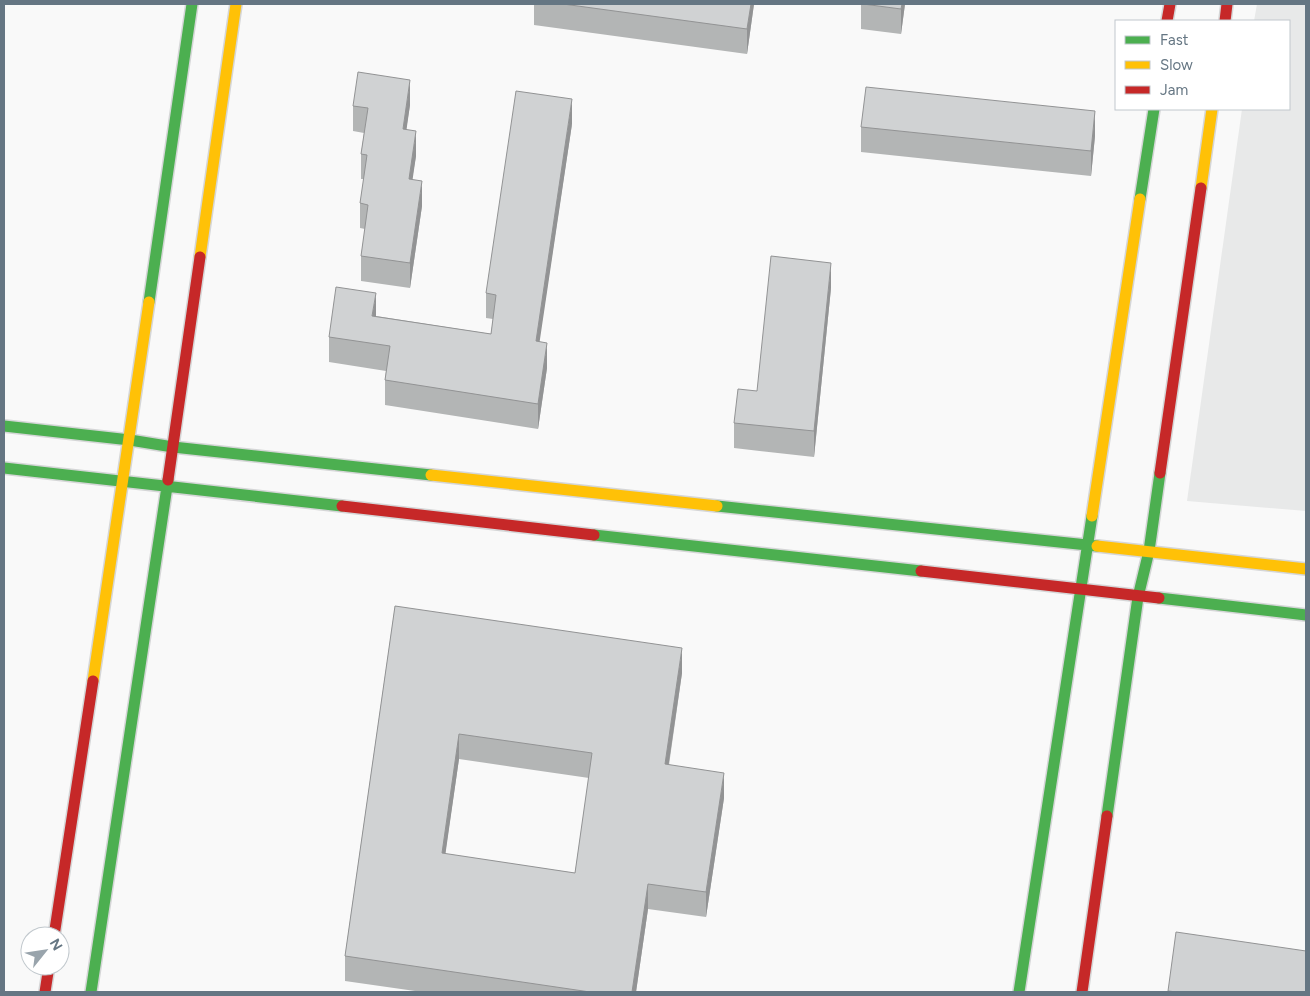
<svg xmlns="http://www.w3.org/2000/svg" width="1310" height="996" font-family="Figtree,sans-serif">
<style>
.built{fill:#e8e9e9}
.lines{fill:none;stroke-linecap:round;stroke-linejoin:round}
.fast-casing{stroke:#d5d6d7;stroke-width:14}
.slow-casing{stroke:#d5d6d7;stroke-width:14}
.jam-casing{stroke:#d5d6d7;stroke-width:14}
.fast{stroke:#4caf50;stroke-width:11}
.slow{stroke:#ffc107;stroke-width:11}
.jam{stroke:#c62828;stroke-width:11}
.wall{fill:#b3b5b5;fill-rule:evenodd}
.shaded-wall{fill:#929394}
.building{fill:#d0d2d3;stroke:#929394;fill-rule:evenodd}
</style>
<rect width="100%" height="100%" fill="#f9f9f9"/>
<!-- built -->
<path class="built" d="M1257,4H1306V511L1187,501L1242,109H1289V21H1254Z"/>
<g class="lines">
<defs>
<path id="fast" d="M1140,199L1154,109
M149,302L192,4
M4,426L130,440L173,447L431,475
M4,468L342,506
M717,506L1097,546
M594,535L921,571
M1159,598L1306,615
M1107,816L1138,597L1149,551L1160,473
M91,992L168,480
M1019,992L1092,516"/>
<path id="slow" d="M1201,188L1212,109
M200,257L236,4
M431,475L717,506
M1092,516L1140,199
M1097,546L1306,569
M93,681L149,302"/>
<path id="jam" d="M1167,21L1170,4
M1225,21L1227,4
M1160,473L1201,188
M168,480L200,257
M342,506L594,535
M921,571L1159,598
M54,936L93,681
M45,992L49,966
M1082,992L1107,816"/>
</defs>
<!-- fast casing -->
<use href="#fast" class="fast-casing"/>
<!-- slow casing -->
<use href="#slow" class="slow-casing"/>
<!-- jam casing -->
<use href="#jam" class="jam-casing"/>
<!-- fast -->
<use href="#fast" class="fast"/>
<!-- slow -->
<use href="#slow" class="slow"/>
<!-- jam -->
<use href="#jam" class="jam"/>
</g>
<!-- wall -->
<path class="wall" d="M534,4H754L747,54L534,25Z
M861,4H905L901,34L861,29Z
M410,105L406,130L416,156L412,179L422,206L410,288L361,281V256L365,229L360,228V203L364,179H361V154L364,133L353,131V106Z
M572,124L539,341L547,368L538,429L385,405V380L386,371L329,362V337L376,316L491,334L493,319L486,318V293Z
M861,127L1095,136L1091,176L861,152Z
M831,288L814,457L734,448V423Z
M395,606L682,673L669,765L724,798L706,917L648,909L636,992H422L345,981V956ZM459,759L589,778L575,873L445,854Z"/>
<!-- shaded-wall -->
<path class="shaded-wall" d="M751,4H754L747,54V29Z
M902,4H905L901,34V9Z
M410,80V105L403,154V129Z
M572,99V124L536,366V341Z
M1095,111V136L1091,176V151Z
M416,131V156L409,204V179Z
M422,181V206L410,288V263Z
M831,263V288L814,457V431Z
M376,293V318L372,316Z
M547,343V368L538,429V404Z
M682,648V673L665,789V764Z
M459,734V759L442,878V853Z
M724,773V798L706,917V892Z
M648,884V909L636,992H632Z"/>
<!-- building -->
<path class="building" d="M563,4H751L747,29Z
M863,4H902L901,9Z
M358,72L410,80L403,129L416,131L409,179L422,181L410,263L361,256L368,205L360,203L367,155L361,154L368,108L353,106Z
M866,87L1095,111L1091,151L861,127Z
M516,91L572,99L536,341L547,343L538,404L385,380L390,346L329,337L336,287L376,293L372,316L491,334L496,295L486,293Z
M771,256L831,263L814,431L734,423L738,389L757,391Z
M395,606L682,648L665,764L724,773L706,892L648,884L632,992H590L345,956ZM459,734L592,753L575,873L442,853Z
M1176,932L1306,951V992H1177L1168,991Z"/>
<!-- border -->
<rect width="1310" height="996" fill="none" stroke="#657683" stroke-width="10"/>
<!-- legend -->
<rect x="1115" y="20" width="175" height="90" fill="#ffffff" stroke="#c1c8cd"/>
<rect x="1125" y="36" width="25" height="8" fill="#4caf50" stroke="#c1c8cd"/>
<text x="1160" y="45" font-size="15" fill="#657683">Fast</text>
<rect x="1125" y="61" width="25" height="8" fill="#ffc107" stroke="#c1c8cd"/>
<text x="1160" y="70" font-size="15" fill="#657683">Slow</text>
<rect x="1125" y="86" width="25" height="8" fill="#c62828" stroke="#c1c8cd"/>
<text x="1160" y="95" font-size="15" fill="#657683">Jam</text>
<!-- north arrow -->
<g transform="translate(45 951) rotate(60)"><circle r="24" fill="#ffffff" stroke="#c1c8cd"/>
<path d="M0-4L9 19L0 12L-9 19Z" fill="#99a4ac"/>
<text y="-8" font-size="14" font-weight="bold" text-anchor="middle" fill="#657683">N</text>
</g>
</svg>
